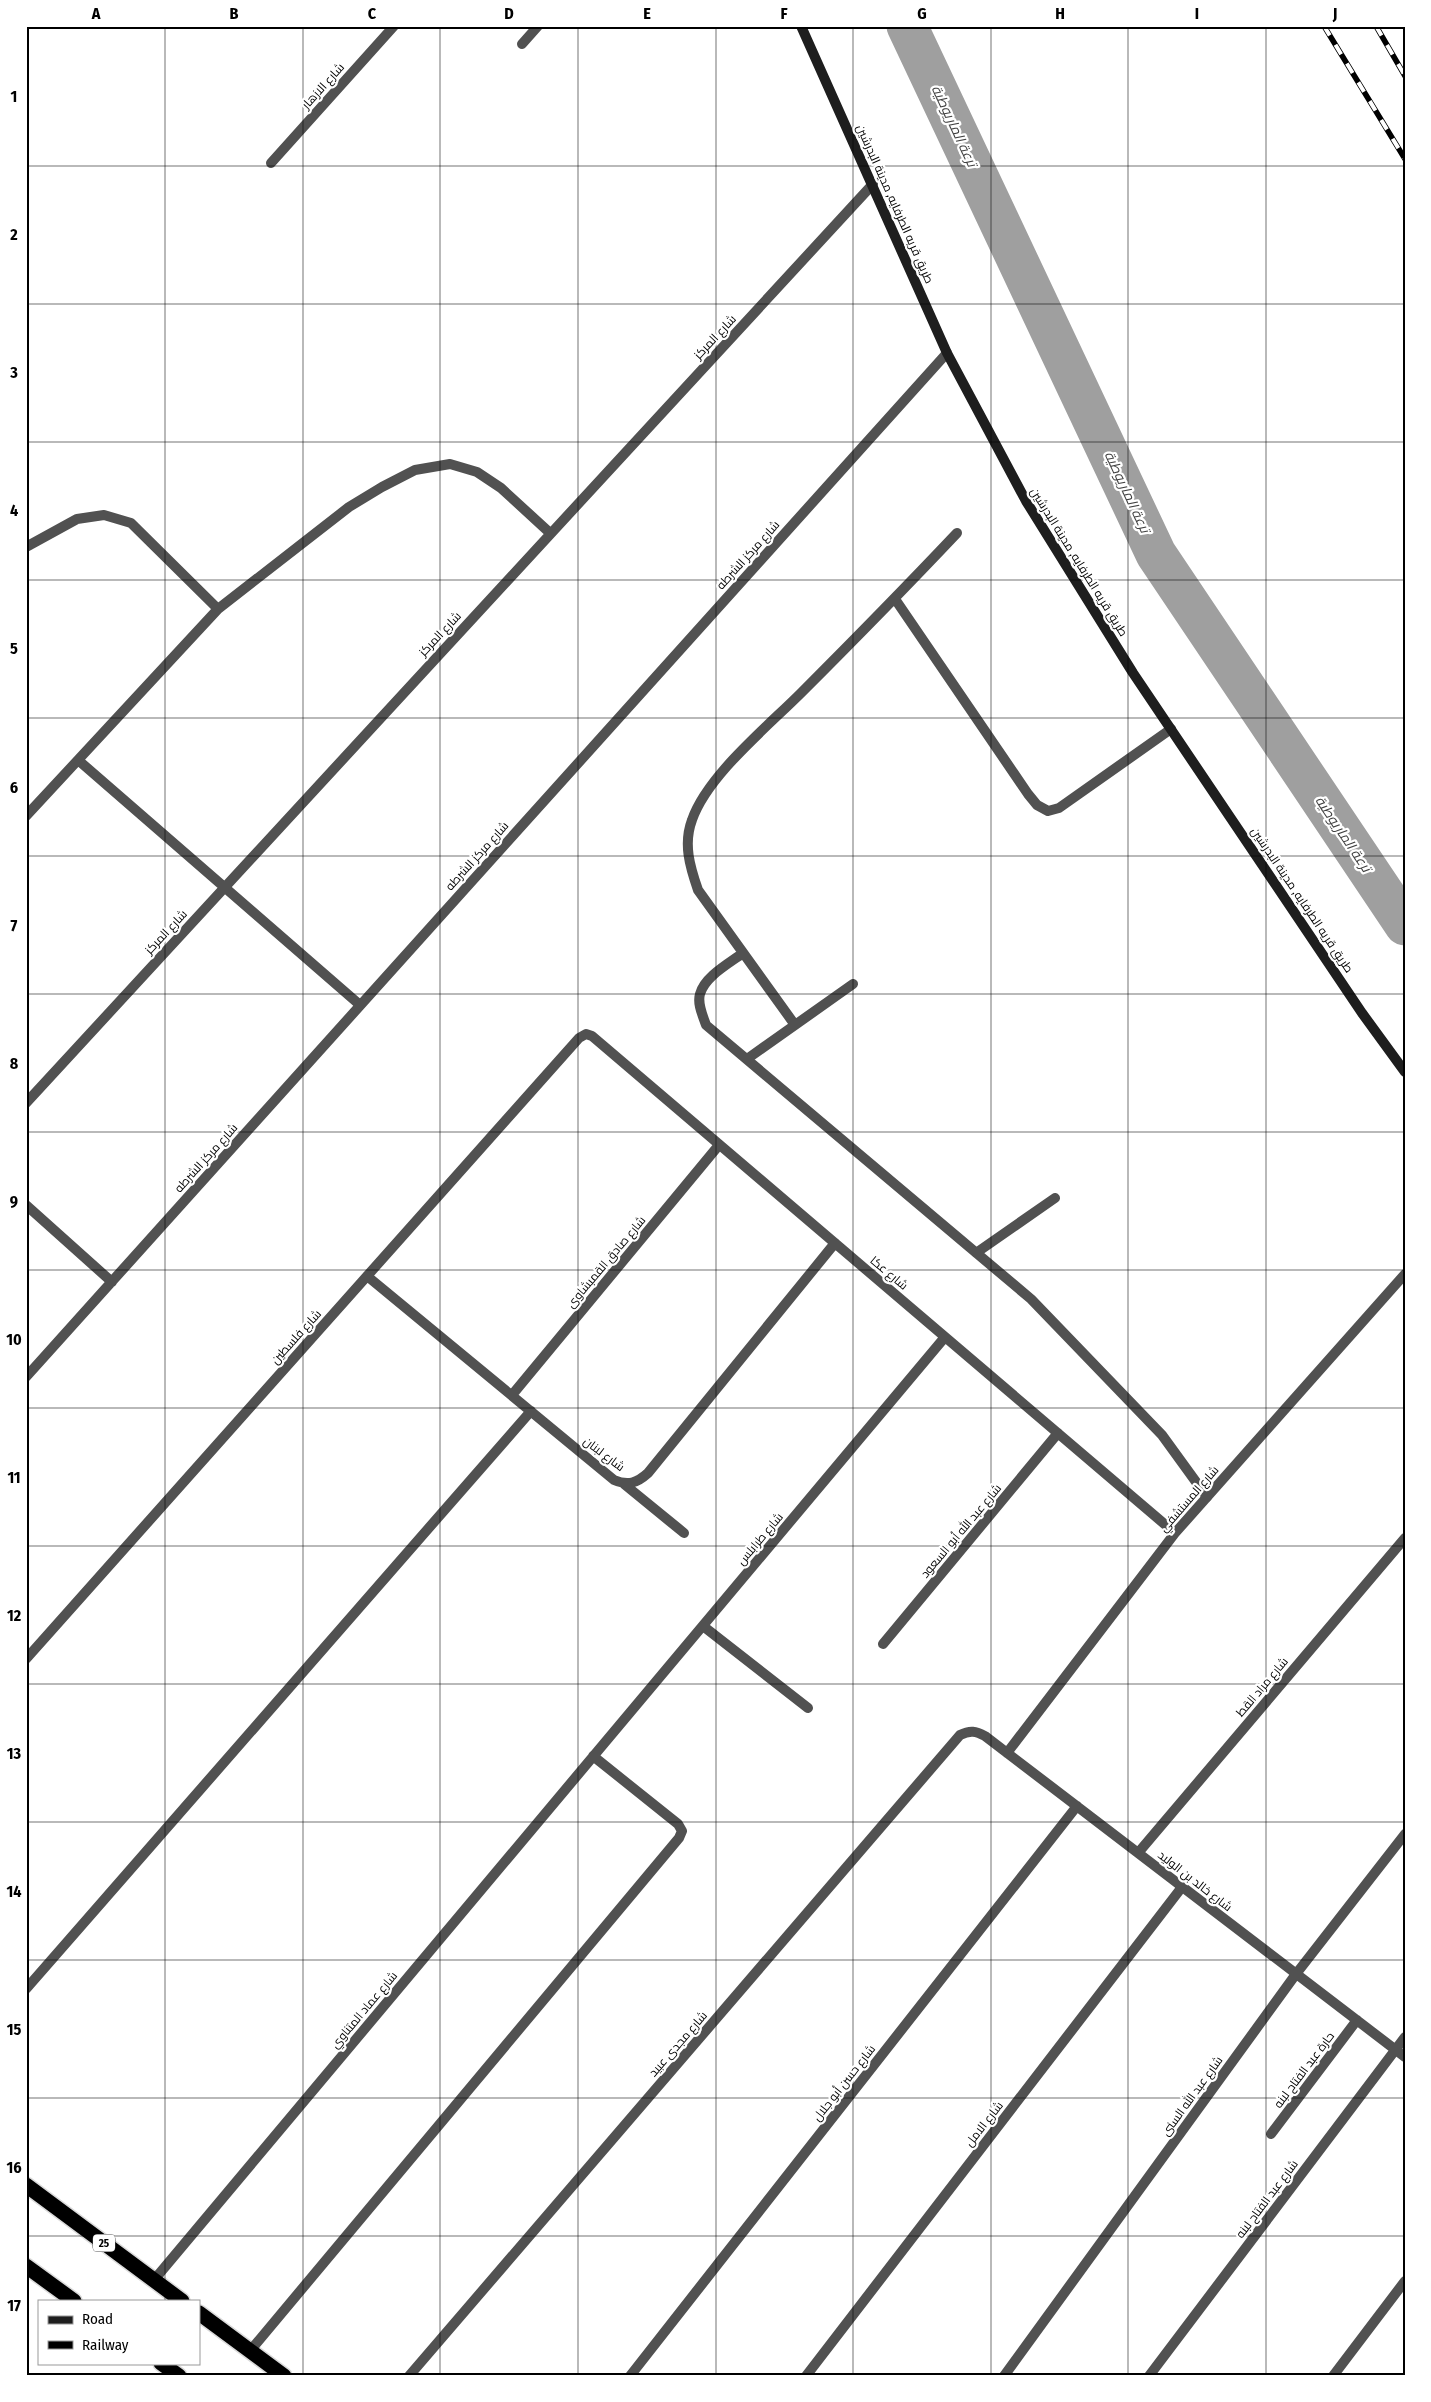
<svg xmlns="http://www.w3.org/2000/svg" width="1431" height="2402" font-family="'Fira Sans Condensed',Cairo,sans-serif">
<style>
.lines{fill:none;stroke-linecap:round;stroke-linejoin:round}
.canal{stroke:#9f9f9f;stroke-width:41}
.highway-casing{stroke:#dbdbdb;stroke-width:18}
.lane{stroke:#515151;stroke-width:10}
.street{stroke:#515151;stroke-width:10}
.secondary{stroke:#1e1e1e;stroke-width:10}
.highway{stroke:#000;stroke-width:15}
.rail-casing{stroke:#000;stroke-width:5.5}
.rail{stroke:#fff;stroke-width:4;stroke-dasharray:11;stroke-linecap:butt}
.grid{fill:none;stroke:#000;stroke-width:1;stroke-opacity:0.55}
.labels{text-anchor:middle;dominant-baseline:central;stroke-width:4.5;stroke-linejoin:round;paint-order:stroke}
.shield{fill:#fff;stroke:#4c4c4c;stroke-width:1}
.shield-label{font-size:11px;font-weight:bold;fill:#000}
.street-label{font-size:12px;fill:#000;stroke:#fff}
.water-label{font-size:14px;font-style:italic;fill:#404040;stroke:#fff}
.neatline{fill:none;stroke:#000;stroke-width:2}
.grid-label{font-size:16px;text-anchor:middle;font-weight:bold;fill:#000}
</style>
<rect width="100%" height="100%" fill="#fff"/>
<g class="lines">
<!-- canal -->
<path class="canal" d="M907,26L1156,554L1405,925"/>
<defs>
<path id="highway" d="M26,2185L182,2301
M26,2266L74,2301
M199,2313L284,2376
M161,2363L179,2376"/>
</defs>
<!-- highway casing -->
<use href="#highway" class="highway-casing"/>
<!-- lane -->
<path class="lane" d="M895,599L1028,794L1037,805L1048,811L1059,808L1171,729
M743,953C730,963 705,976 700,994C697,1004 703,1016 706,1025L1031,1299L1162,1435L1207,1497
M795,1025L698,890C690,867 683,844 692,820C707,776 767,727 800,694C853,641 905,588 957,533
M747,1059L853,984
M976,1253L1055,1198"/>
<!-- street -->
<path class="street" d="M522,44L538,26
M271,163L394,26
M26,547L77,519L104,515L131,523L218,609
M78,760L360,1005
M26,816L218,609L349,507L382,487L415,470L450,464L477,472L501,488L550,533
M26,1103L873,184
M26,1205L112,1282
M367,1276L614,1480C628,1486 637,1483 648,1473L835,1243
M26,1377L947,353
M512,1395L719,1145
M624,1484L684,1533
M703,1626L808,1708
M883,1644L1058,1433
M26,1659L579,1038L586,1034L592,1036L1175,1533
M1007,1753L1175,1533L1405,1274
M1138,1853L1405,1538
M26,1989L531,1411
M1271,2134L1357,2020
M154,2280L945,1337
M250,2351L679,1838L682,1831L678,1824L593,1756
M409,2376L960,1735C970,1730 976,1731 985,1736L1405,2057
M630,2376L1077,1806
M806,2376L1182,1887
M1004,2376L1296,1974L1405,1834
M1149,2376L1405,2037
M1333,2376L1405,2281"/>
<!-- secondary -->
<path class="secondary" d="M801,26L947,353L1026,501L1133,673L1362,1013L1405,1072"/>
<!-- highway -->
<use href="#highway" class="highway"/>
<defs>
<path id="rail" d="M1324,26L1405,159
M1376,26L1405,76"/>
</defs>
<!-- rail casing -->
<use href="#rail" class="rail-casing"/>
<!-- rail -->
<use href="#rail" class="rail"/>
</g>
<!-- grid -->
<path class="grid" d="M165,26V2301M303,26V2376M440,26V2376M578,26V2376M716,26V2376M853,26V2376M991,26V2376M1128,26V2376M1266,26V2376M26,166H1405M26,304H1405M26,442H1405M26,580H1405M26,718H1405M26,856H1405M26,994H1405M26,1132H1405M26,1270H1405M26,1408H1405M26,1546H1405M26,1684H1405M26,1822H1405M26,1960H1405M26,2098H1405M26,2236H1405M165,2363V2376"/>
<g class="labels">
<!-- shield labels -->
<rect class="shield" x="93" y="2234.5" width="22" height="17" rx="4"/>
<g class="shield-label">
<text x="104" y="2243">25</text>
</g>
<!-- street labels -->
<g class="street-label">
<text transform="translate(323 86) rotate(-48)">شارع الازهار</text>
<text transform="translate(895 204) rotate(66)">طريق قريه الطرفايه, مدينة البدرشين</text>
<text transform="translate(715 337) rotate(-47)">شارع المركز</text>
<text transform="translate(748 555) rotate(-48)">شارع مركز الشرطه</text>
<text transform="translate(1079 562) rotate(58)">طريق قريه الطرفايه, مدينة البدرشين</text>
<text transform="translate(440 634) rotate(-47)">شارع المركز</text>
<text transform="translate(477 856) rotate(-48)">شارع مركز الشرطه</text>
<text transform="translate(1302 900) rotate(56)">طريق قريه الطرفايه, مدينة البدرشين</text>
<text transform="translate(166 932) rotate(-47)">شارع المركز</text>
<text transform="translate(206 1158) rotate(-48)">شارع مركز الشرطه</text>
<text transform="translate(606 1262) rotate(-50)">شارع صادق القمبشاوى</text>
<text transform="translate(889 1273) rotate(40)">شارع عكا</text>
<text transform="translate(296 1337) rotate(-48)">شارع فلسطين</text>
<text transform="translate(604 1454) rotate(37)">شارع لبنان</text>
<text transform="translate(1189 1499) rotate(-49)">شارع المستشفي</text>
<text transform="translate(961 1531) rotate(-50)">شارع عبد الله أبو السعود</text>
<text transform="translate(760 1539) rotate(-50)">شارع طرابلس</text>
<text transform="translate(1262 1687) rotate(-50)">شارع مراد القط</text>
<text transform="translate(1195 1881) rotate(38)">شارع خالد بن الوليد</text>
<text transform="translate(364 2010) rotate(-50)">شارع عماد المتناوي</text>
<text transform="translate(678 2044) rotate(-49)">شارع مجدى عبيد</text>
<text transform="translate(1304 2070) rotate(-53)">حارة عبد الفتاح لبنه</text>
<text transform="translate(844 2083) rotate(-52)">شارع حسن أبو جلال</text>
<text transform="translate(1192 2096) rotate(-54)">شارع عبد الله السنى</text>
<text transform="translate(984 2124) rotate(-52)">شارع الامل</text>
<text transform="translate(1267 2199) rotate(-53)">شارع عبد الفتاح لبنه</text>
</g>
<!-- water labels -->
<g class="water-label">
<text transform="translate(954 126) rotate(65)">ترعة الماريوطية</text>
<text transform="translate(1127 492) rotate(65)">ترعة الماريوطية</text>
<text transform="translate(1343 834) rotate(56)">ترعة الماريوطية</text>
</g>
</g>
<!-- border -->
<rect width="1431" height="2402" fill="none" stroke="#ffffff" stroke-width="55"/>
<!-- legend -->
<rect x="38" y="2300" width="162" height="65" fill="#ffffff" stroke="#999999"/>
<rect x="48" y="2316" width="25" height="8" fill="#1e1e1e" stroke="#999999"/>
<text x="82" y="2324" font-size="15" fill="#000000">Road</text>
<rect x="48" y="2341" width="25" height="8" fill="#000000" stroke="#999999"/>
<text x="82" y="2350" font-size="15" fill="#000000">Railway</text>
<rect x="28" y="28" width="1376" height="2346" class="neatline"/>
<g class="grid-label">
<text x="96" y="19">A</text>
<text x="234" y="19">B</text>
<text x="372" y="19">C</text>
<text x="509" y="19">D</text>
<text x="647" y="19">E</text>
<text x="784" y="19">F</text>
<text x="922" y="19">G</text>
<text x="1060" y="19">H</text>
<text x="1197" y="19">I</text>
<text x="1335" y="19">J</text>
<text x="14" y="102">1</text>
<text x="14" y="240">2</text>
<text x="14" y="378">3</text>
<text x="14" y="516">4</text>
<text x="14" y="654">5</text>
<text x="14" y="793">6</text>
<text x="14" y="931">7</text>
<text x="14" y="1069">8</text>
<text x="14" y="1207">9</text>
<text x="14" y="1345">10</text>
<text x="14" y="1483">11</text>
<text x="14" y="1621">12</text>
<text x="14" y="1759">13</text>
<text x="14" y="1897">14</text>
<text x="14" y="2035">15</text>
<text x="14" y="2173">16</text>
<text x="14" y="2311">17</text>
</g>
</svg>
